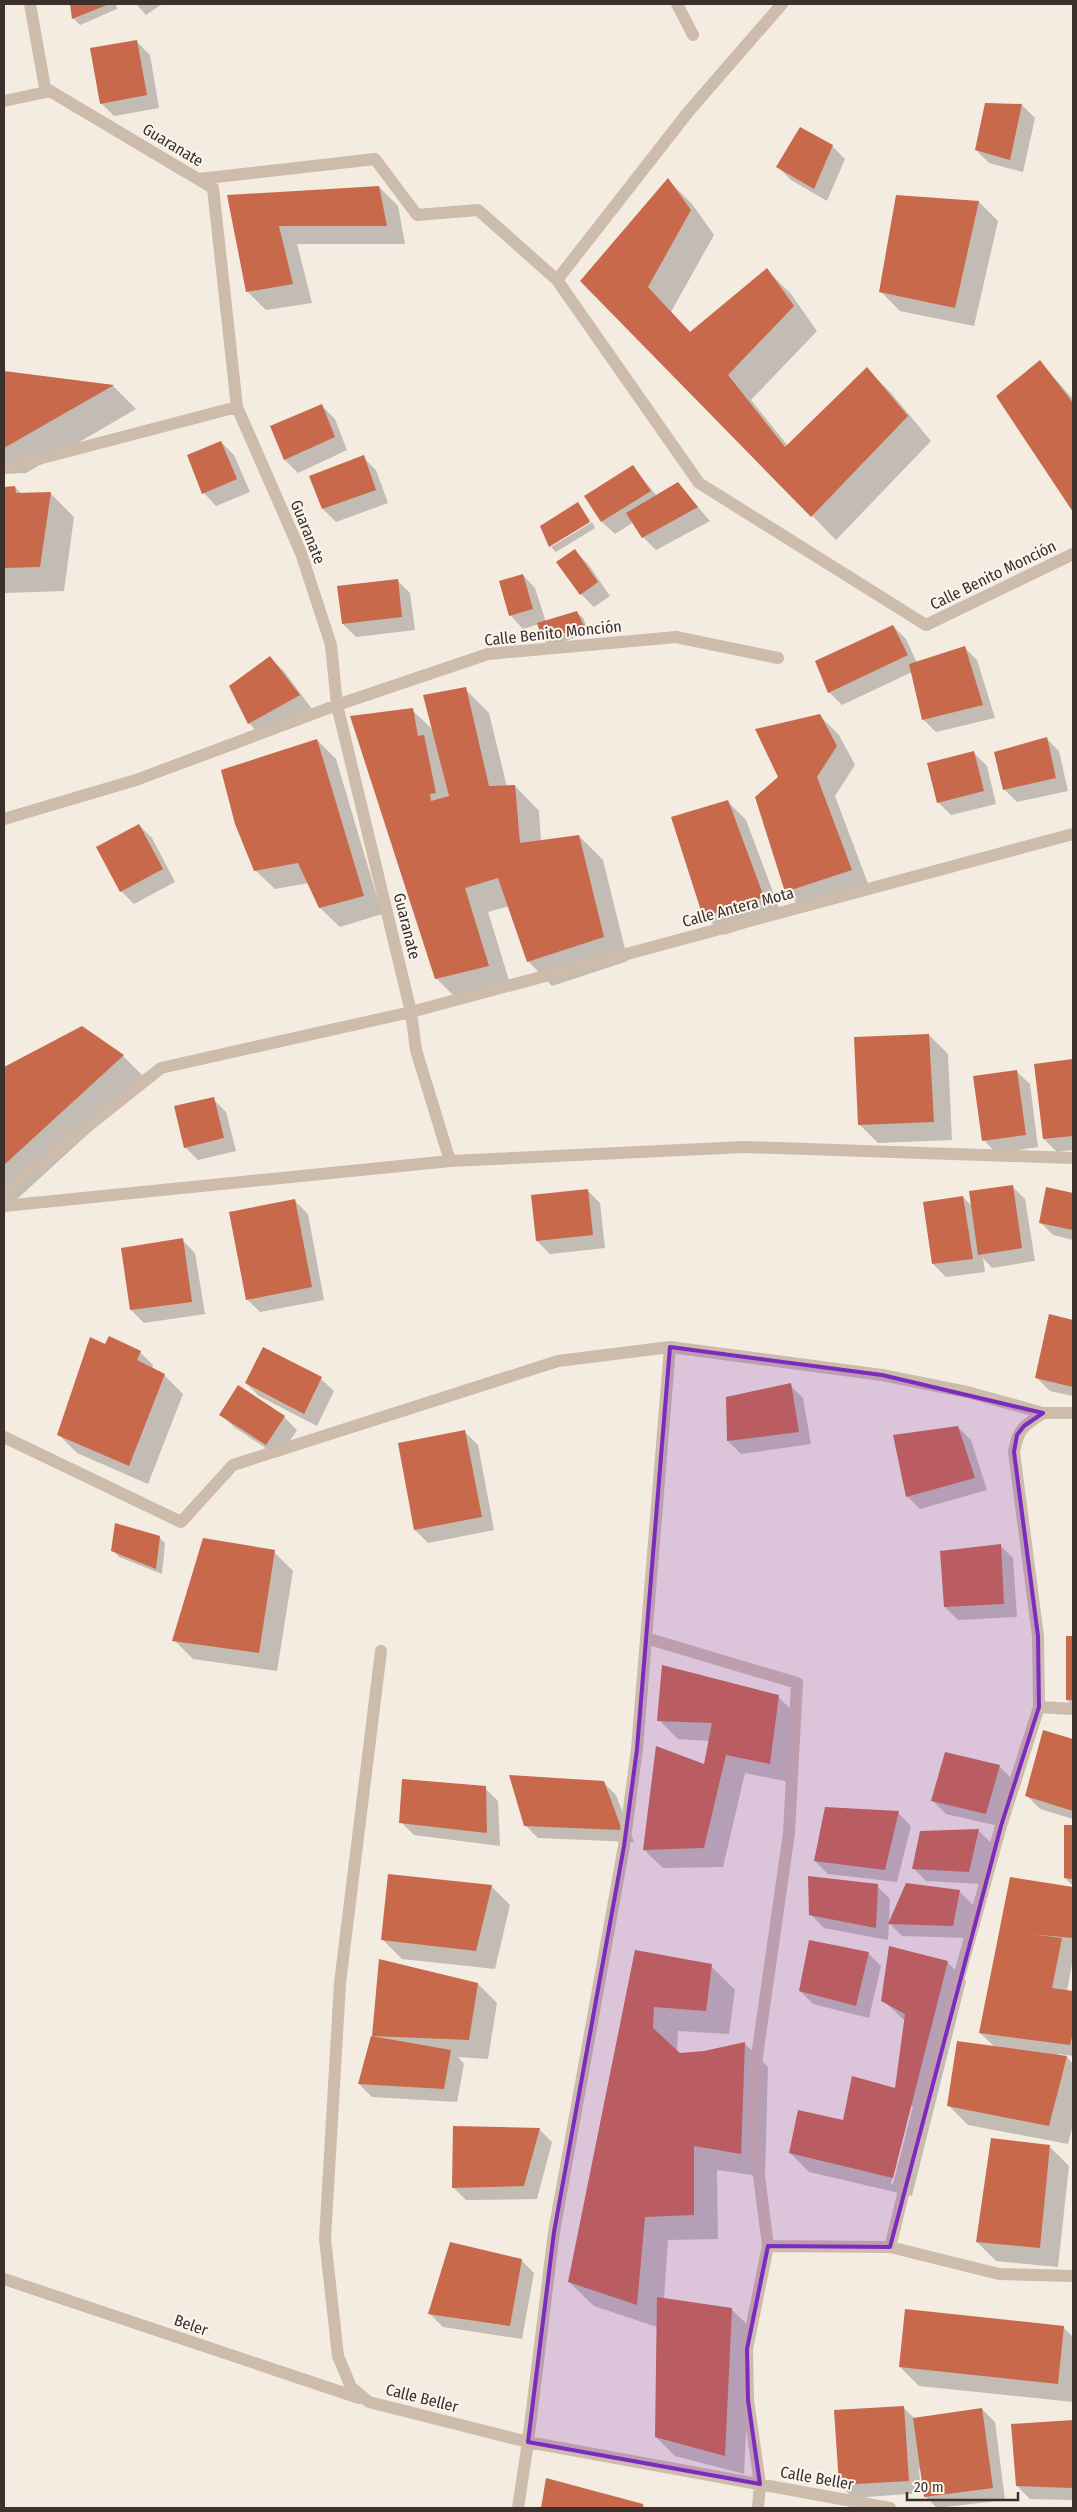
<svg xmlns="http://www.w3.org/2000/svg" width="1077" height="2512" font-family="'Fira Sans Condensed',sans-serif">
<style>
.shadow{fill:#0003;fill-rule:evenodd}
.building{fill:#c8694b}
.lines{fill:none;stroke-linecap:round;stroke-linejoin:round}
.minor{stroke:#cdbbac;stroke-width:12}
.marked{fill:#7b2cbf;fill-opacity:0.2;stroke:#7b2cbf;stroke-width:4;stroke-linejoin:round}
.labels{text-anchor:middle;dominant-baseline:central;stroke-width:4;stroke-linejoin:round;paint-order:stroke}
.street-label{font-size:16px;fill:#3b302b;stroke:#fbf5ee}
</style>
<rect width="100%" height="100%" fill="#f4ebe1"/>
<!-- shadow -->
<path class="shadow" d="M71,4H116L117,9L80,25L74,19Z
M136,4H162L146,15Z
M137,42L150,55L159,108L114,116L101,103Z
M1022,105L1035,118L1023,172L989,163L976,150Z
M832,146L845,159L827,201L791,180L778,167Z
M668,180L692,204L714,235L671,312L691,333L767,270L791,294L817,331L751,400L788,446L867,369L891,393L931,441L836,540L582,281Z
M379,187L398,206L405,244H297L312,303L266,310L247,291L229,196Z
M979,202L998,221L974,326L900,311L881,292Z
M1040,362L1073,399V509L997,396Z
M4,372L113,386L136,409L26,473L4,474Z
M322,406L335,419L347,450L298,473L285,460L271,427Z
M221,442L234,455L250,492L216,506L204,493Z
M363,457L376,470L388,503L336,522L323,509L311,476Z
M633,467L657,496L677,483L710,521L656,550L643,537L634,522L615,534L602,522L586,496Z
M15,487L22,494L50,493L74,517L64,591L4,593V489Z
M578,504L590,520L551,544V547L542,527Z
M592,522L595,528L556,552L551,547Z
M575,551L588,564L610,596L594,607L581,594L558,563Z
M523,575L535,588L546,622L576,612L583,618L589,632L550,647L544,640L539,624L523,629L511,616L500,582Z
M397,580L410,593L415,630L356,637L343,624L339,587Z
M893,626L906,639L917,663L964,647L977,660L995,718L936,732L923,719L912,672L842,705L829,692Z
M270,658L283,670L312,709L261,736L249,723Z
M465,689L489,713L507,787L515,786L539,811L541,841L579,836L603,860L628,961L552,986L528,961L509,906L488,912L512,990L460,1002L436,978L412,710L434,731Z
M820,716L839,735L855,765L835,796L870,889L805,911L786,892L757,797L780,778Z
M1046,738L1059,751L1068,791L1017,802L1004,789Z
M317,740L336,759L382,914L340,927L320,908L309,883L275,889L255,870Z
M974,753L987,766L996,804L951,815L938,802Z
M727,801L746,820L782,916L724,935L705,916Z
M139,825L152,838L175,882L134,904L121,891Z
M82,1028L123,1056L147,1080L4,1211V1069Z
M929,1035L948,1054L952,1140L878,1143L859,1124Z
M1073,1060V1150L1057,1152L1044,1139L1035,1065Z
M1017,1072L1030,1084L1038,1147L996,1153L984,1140Z
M213,1099L226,1112L236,1151L198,1160L185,1147Z
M1012,1186L1025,1199L1035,1261L992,1268L983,1258L985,1272L946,1277L933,1264L963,1197L972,1206Z
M1047,1189L1073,1195V1240L1053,1235L1040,1222Z
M587,1190L600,1203L605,1248L550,1254L537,1241L533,1196Z
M295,1201L308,1214L324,1300L260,1312L247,1299Z
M182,1240L195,1253L205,1314L144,1323L131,1310Z
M1050,1316L1073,1322V1396L1050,1391L1037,1378Z
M106,1346L140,1352L153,1365L152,1369L164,1375L183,1394L148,1484L77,1453L58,1434Z
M264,1349L321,1379L334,1391L317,1426L259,1396L246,1383Z
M790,1385L803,1398L811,1444L741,1454L728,1441Z
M221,1414L284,1417L297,1430L279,1457L234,1427Z
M958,1427L971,1440L987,1490L920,1509L907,1496Z
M465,1432L478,1445L494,1530L428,1543L415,1530Z
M159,1537L165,1543L162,1574L119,1557L113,1550Z
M1000,1545L1013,1558L1017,1617L958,1620L945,1607Z
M274,1552L293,1571L277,1671L193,1659L174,1640Z
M1067,1637H1073V1706L1067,1700Z
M778,1697L798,1716L789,1782L745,1773L723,1867L663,1868L644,1850L705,1766L710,1741L678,1739L659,1720Z
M1044,1731L1073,1740V1819L1040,1809L1027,1796Z
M999,1766L1012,1779L999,1826L946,1814L933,1801Z
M603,1782L616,1795L634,1842L538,1838L525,1825Z
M485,1788L498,1801L500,1846L414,1835L401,1822Z
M898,1813L911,1826L897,1882L828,1874L815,1861Z
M1066,1826H1073V1886L1065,1878Z
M978,1830L991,1843L981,1884L926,1881L913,1868Z
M1011,1879L1073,1888V1958L1067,1991L1073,1992V2056L1058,2054L1057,2056L1067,2057L1073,2064V2124L1068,2144L968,2125L949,2106L995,2047L980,2033Z
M491,1886L510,1905L495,1969L402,1959L383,1940Z
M877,1886L890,1899L889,1923L960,1892L973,1905L966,1938L902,1936L889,1923L888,1940L824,1928L810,1914Z
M636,1952L711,1966L735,1990L729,2034L678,2031L677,2051L680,2054L704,2053L744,2043L768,2067L765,2177L717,2170L718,2239L668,2240L664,2299L731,2309L751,2328L744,2474L675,2456L656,2437L657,2327L594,2306L569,2282Z
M868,1953L881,1966L869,2018L813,2004L800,1991Z
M380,1961L478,1984L497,2003L488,2059L458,2057L464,2064L457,2102L372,2097L359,2084L373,2038Z
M947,1962L966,1981L912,2196L809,2172L790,2153L896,2090L905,2021L883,2000ZM910,2106H913L893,2184H891Z
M539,2129L552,2142L537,2199L466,2200L453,2187Z
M1050,2147L1069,2166L1058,2267L996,2261L977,2242Z
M521,2260L534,2273L522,2339L443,2327L430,2314Z
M1063,2327L1073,2337V2402L919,2386L900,2367Z
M903,2407L915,2419L982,2409L995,2422L1005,2500L937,2508L926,2497L921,2468L919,2469L921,2493L853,2498L840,2485Z
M1073,2421V2500L1030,2499L1017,2486L1012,2425Z
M547,2479L643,2505L646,2508H542Z"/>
<!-- building -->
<path class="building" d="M70,4H109L72,19Z
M137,40L147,95L100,104L90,48Z
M985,103L1022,104L1010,160L975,150Z
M800,127L833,145L814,189L776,167Z
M668,178L691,210L648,287L690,332L767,268L794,306L728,375L785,447L867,367L908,416L811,517L580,281Z
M379,186L387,226H279L293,284L246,292L227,195Z
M896,195L979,201L955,308L879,292Z
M1040,360L1073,403V512L996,396Z
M4,371L114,385L4,448Z
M322,404L335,437L284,460L270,426Z
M221,441L237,479L202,494L187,455Z
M364,455L376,490L322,509L309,476Z
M633,465L651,491L601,522L584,496Z
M678,482L698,507L642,538L626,513Z
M15,486L16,493L51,492L40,567L4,568V487Z
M578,502L590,522L549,547L540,526Z
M575,549L598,582L580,595L556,562Z
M523,574L533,609L509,616L499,581Z
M398,579L402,617L342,624L337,586Z
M577,611L584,626L543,641L537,623Z
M893,625L908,655L828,693L815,661Z
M965,646L983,705L922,720L909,664Z
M270,656L300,695L248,724L229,686Z
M466,687L489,786L515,785L520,843L579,835L604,937L527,962L498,878L465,888L489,966L435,979L350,716L413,708L418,736L424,735L436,793L430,794L431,801L449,796L423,695Z
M820,714L837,746L817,777L852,870L785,892L755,797L778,777L755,729Z
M1047,737L1056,778L1003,790L994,752Z
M317,739L364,896L319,908L298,863L254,871L235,824L221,770Z
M974,751L984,791L937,803L927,763Z
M728,800L764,897L703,917L671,817Z
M139,824L163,869L120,892L96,847Z
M82,1026L124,1055L4,1165V1067Z
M929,1034L934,1122L858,1125L854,1037Z
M1073,1059V1136L1043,1139L1034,1064Z
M1017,1070L1026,1135L982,1141L973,1076Z
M214,1097L224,1138L184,1148L174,1106Z
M1013,1185L1022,1248L978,1255L969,1191Z
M1046,1187L1073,1193V1230L1039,1223Z
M588,1189L593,1235L536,1241L531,1195Z
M963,1196L973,1259L932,1264L923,1202Z
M295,1199L312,1287L246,1300L229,1212Z
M183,1238L192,1302L130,1310L121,1248Z
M1049,1314L1073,1320V1387L1035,1378Z
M109,1336L141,1351L137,1360L165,1374L129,1466L57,1435L90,1337L105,1344Z
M263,1347L322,1377L304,1414L245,1383Z
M791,1383L799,1432L727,1441L726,1397Z
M238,1385L285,1416L266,1445L219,1415Z
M958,1426L975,1478L906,1497L893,1435Z
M465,1430L482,1517L414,1530L398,1443Z
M115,1523L160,1536L156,1569L111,1551Z
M203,1538L275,1550L259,1653L172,1641Z
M1001,1544L1004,1604L944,1607L940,1551Z
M1066,1636H1073V1700H1066Z
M662,1665L779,1695L770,1764L726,1755L704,1848L643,1850L656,1746L704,1764L712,1723L657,1721Z
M1043,1730L1073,1739V1811L1025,1796Z
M945,1752L1000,1765L986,1814L931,1801Z
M509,1775L604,1781L622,1830L524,1826Z
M402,1779L486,1786L487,1833L399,1823Z
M825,1807L899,1811L885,1870L814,1861Z
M1064,1825H1073V1879L1064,1878Z
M979,1829L969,1872L912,1869L920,1831Z
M388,1874L492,1885L476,1951L381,1940Z
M808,1876L878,1884L876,1928L809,1915Z
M1010,1877L1073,1887V1938L1030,1934L1062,1938L1052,1988L1073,1991V2033L1070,2045L979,2033Z
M906,1883L960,1890L953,1926L888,1924Z
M809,1940L869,1952L856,2006L799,1991Z
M889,1946L948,1961L893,2178L789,2153L798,2110L843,2120L852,2076L895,2088L905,2014L881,2001Z
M635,1950L712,1964L706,2011L654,2007L653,2028L680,2053L704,2051L745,2042L741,2154L694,2146V2215L645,2217L637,2305L568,2282Z
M379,1959L478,1983L469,2040L372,2036Z
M371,2036L451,2050L444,2089L358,2084Z
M957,2041L1067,2056L1049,2126L947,2106Z
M453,2126L540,2128L524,2186L452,2188Z
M991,2138L1050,2145L1040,2248L976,2242Z
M450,2242L522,2259L510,2326L428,2314Z
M657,2297L732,2308L725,2456L655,2437Z
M905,2309L1064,2326L1058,2384L899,2367Z
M904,2406L909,2481L839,2485L834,2410Z
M982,2408L993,2488L924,2497L913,2418Z
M1073,2420V2488L1016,2486L1011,2424Z
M546,2478L643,2504L642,2508H541Z"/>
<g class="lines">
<!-- minor -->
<path class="minor" d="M30,4L45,88L213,188L237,407L301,553L331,645L337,705L411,1012L416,1050L450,1161
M677,4L693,35
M4,101L51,91
M199,179L375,159L417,215L478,210L557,280L699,483L926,625L1073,554
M557,280L689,111L782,4
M4,468L237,407
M4,819L136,780L337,705L488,654L676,637L778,658
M4,1193L161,1068L411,1012L1073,834
M4,1206L450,1161L744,1147L1073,1158
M4,1437L181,1522L233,1465L558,1361L670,1347L882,1375L967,1392L1043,1413H1073
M646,1638L797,1683L789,1833L756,2063L753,2129L768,2246L747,2349L748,2400L760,2484L758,2508
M381,1651L340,1983L325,2239L338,2356L351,2387L369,2402L528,2442L890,2508
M1039,1707L1073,1709
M768,2246L890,2247L999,2274L1073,2276
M890,2247L941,2042L1001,1826L1039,1707L1038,1636L1014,1452C1018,1429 1023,1426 1043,1413
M4,2279L359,2398
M518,2508L528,2442L554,2232L624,1846L637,1749L670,1347"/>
</g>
<!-- marked area -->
<path class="marked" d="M670,1347L882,1375L1043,1413L1024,1426L1017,1435L1014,1452L1038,1636L1039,1707L1001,1826L890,2247L768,2246L747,2349L748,2400L760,2484L528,2442L554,2232L624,1846L637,1749Z"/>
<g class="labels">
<!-- street labels -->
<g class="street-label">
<text transform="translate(173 145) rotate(31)">Guaranate</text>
<text transform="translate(308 532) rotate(68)">Guaranate</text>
<text transform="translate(993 575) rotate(-26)">Calle Benito Monción</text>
<text transform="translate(553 633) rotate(-6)">Calle Benito Monción</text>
<text transform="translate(738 907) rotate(-15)">Calle Antera Mota</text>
<text transform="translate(407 926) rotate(76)">Guaranate</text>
<text transform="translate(191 2325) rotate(19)">Beler</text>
<text transform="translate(422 2398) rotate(14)">Calle Beller</text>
<text transform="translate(817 2478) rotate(10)">Calle Beller</text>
</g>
</g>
<!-- border -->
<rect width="1077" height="2512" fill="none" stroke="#3b302b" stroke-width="10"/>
<!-- scale -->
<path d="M907 2492v8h111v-8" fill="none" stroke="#3b302b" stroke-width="2.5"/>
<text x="914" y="2492" font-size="15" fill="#3b302b" stroke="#fbf5ee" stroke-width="4" paint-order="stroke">20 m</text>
</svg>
